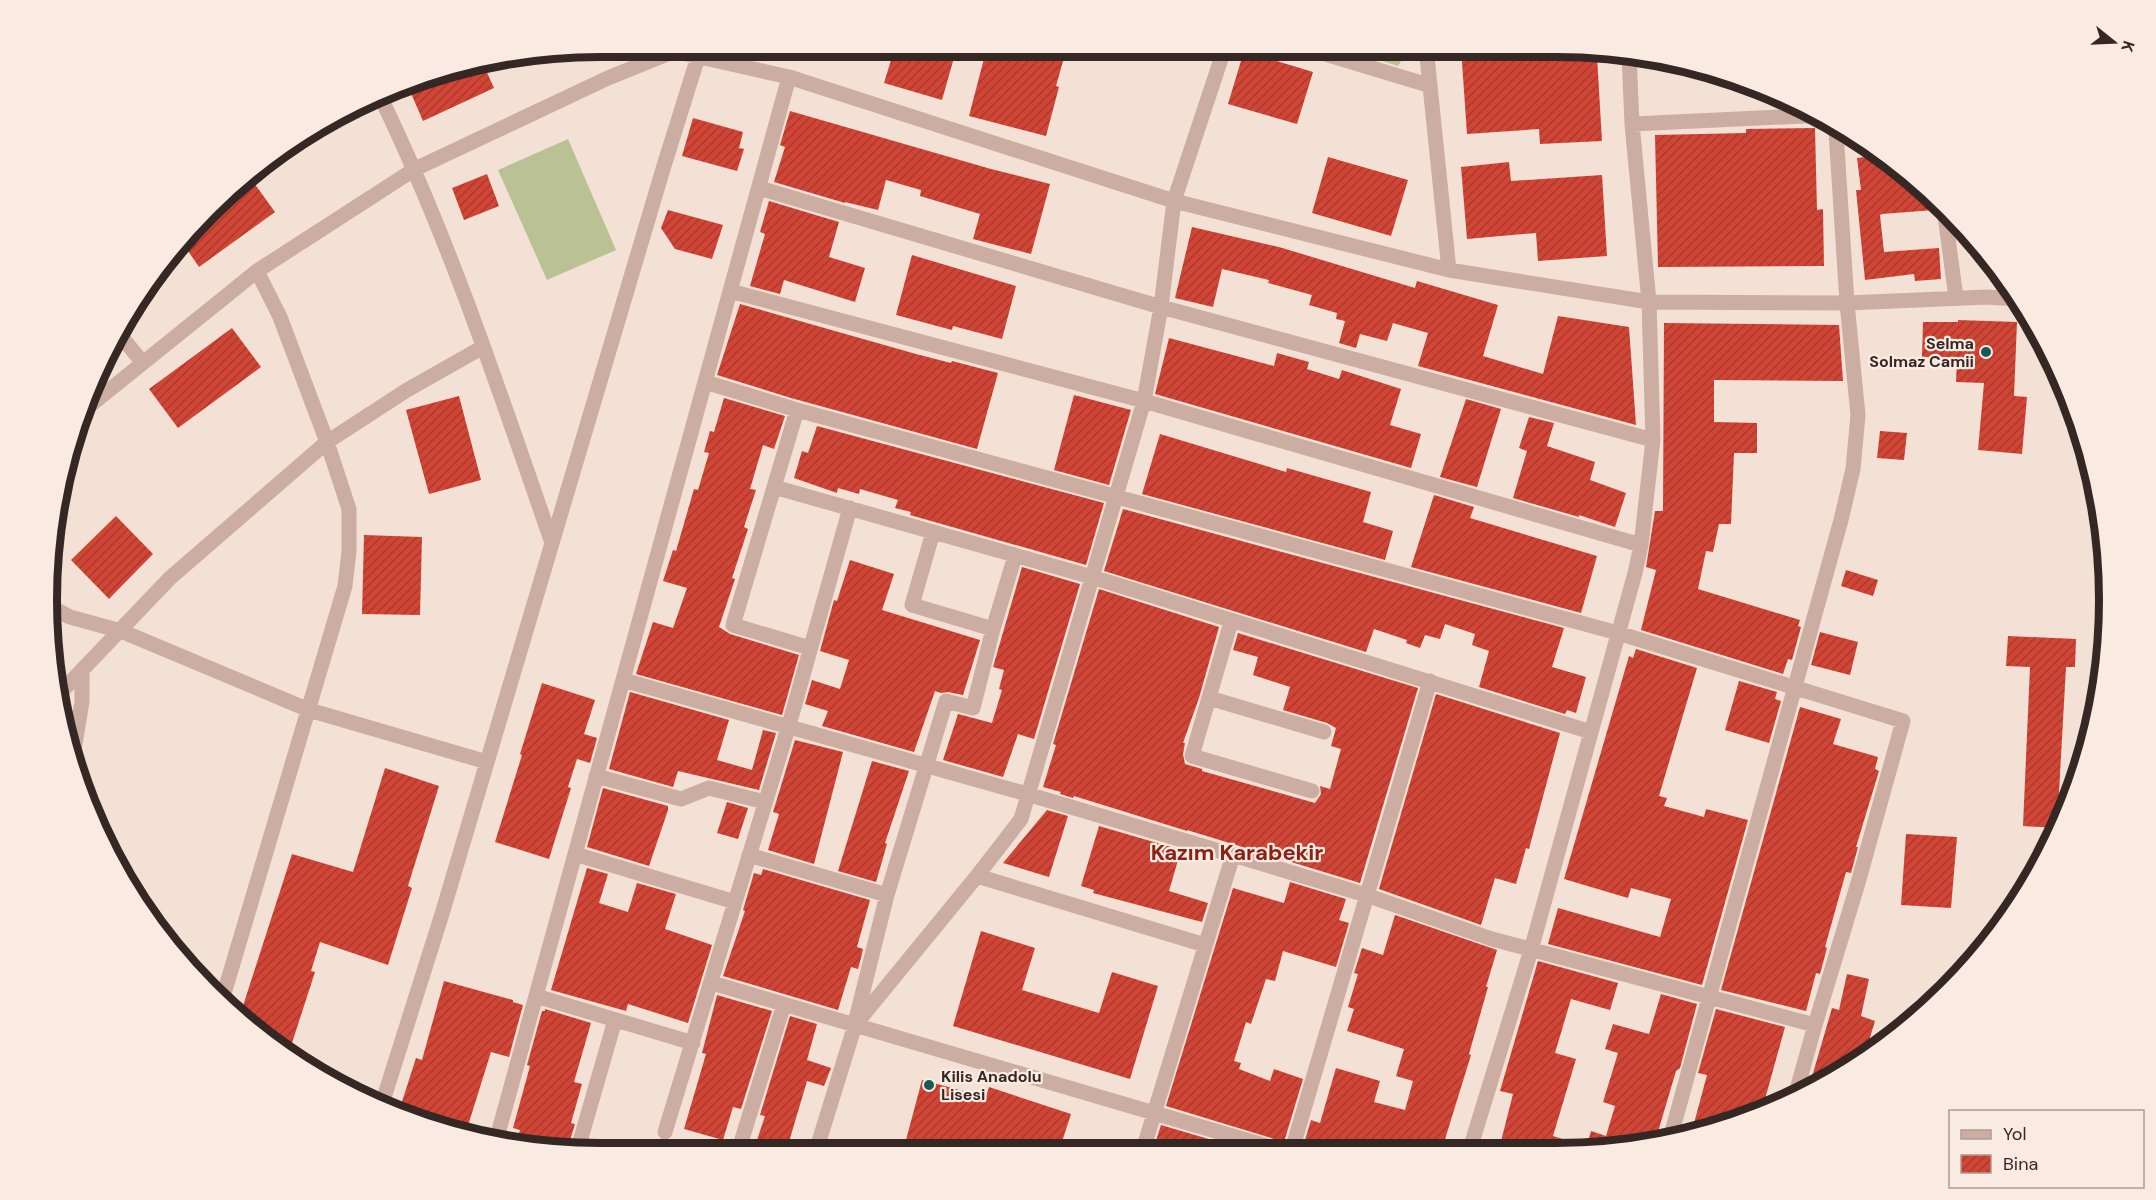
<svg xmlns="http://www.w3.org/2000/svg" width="2156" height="1200" font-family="'DM Sans',sans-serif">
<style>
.grass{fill:url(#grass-tufts)}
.pitch{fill:#bac295}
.building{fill:url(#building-hatch)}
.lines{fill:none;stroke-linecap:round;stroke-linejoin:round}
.street{stroke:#cbaea1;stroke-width:15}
.poi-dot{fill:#175954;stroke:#faebe2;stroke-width:2}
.labels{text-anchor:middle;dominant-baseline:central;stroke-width:4.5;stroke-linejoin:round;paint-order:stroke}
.poi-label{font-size:16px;font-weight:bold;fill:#352724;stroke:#faebe2;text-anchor:end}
.district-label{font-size:22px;font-weight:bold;fill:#8a2217;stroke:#faebe2}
.rim{fill:none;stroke:#352724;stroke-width:8}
</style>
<defs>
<pattern id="grass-tufts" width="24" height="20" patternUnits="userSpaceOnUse" patternTransform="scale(1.5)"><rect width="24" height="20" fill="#bac295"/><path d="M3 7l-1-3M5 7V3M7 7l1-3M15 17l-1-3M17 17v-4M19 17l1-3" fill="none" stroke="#989e79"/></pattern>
<pattern id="building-hatch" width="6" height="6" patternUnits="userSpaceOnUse" patternTransform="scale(1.5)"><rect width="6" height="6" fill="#d04536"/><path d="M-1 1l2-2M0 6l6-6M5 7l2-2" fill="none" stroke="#aa3a2d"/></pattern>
</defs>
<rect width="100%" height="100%" fill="#f3e1d5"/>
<!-- grass -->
<path class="grass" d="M1338,47H1408V50L1398,66Z"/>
<!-- pitch -->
<path class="pitch" d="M568,139L616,250L547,280L498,170Z"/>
<!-- building -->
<path class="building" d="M895,47H957L942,100L884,83Z
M987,47H1067L1056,86L1059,87L1046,136L969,116Z
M1461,48H1506L1507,61L1597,56L1602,141L1540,144L1539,129L1467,134Z
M1244,51L1313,72L1297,124L1228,104Z
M484,66L494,88L423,121L407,84L422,76Z
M790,111L991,169L1050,184L1031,254L973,239L980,214L920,196L921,190L886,180L878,210L845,202V203L774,182L785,147L780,145Z
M693,118L743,132L739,148L744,149L737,171L682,156Z
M1815,128L1817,210L1823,209L1824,266L1658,267L1655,135L1746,133V129Z
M1881,155L1921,184L1937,201L1934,210L1882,214L1880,215L1884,252L1939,248L1941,279L1915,281L1914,274L1865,280L1856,190H1861L1857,158Z
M1328,157L1408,180L1391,236L1312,213Z
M1509,162L1511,181L1602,175L1607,256L1538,261L1536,233L1467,239L1461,167Z
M487,174L499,206L464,220L452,188Z
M249,176L275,212L199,267L184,245Z
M769,201L839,222L829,257L865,268L855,302L784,280L780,294L750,286L765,234L760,232Z
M668,210L723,225L712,259L675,249L661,228Z
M1192,227L1279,247L1415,288L1417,281L1498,305L1483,356L1543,374L1558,316L1629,327L1636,425L1418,366L1428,333L1393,323L1387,341L1360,334L1356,348L1339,343L1345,321L1336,319L1337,313L1309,305L1312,295L1268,283L1269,280L1222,269L1213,307L1175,298Z
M912,255L1016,286L1002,339L953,326L952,330L896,315Z
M740,304L916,354L951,363L952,361L998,373L977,449L791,398L717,375Z
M1958,320L2017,322L2014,396L2027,397L2022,454L1978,450L1984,383L1956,382L1957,357H1922L1923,322H1958Z
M1664,323L1839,325L1843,381L1714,380V422L1757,423V453H1734L1731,524H1719L1713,552L1706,551L1698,589L1800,620L1798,626L1801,627L1792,660L1788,659L1783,674L1641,630L1656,570L1646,567L1655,511H1663Z
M232,328L261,367L178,428L149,389Z
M1169,338L1274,366L1277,353L1309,362L1307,369L1339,379L1342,370L1401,389L1390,425L1421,434L1411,468L1155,394Z
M1074,395L1131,410L1109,485L1054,470Z
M459,396L481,480L429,494L406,410Z
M724,398L785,416L774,449L763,445L750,489L756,490L744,527L748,529L732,578L735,579L719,627L730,634L799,655L782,715L636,674L653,622L673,628L687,588L663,581L673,550L676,551L694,489L698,490L709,453L704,452L710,431L714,432Z
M1466,399L1501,409L1477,487L1440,477Z
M1529,417L1554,423L1547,446L1595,462L1590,480L1626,493L1615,527L1579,515V517L1513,498L1527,451L1519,448Z
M817,426L1104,503L1086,565L910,515L911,512L895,508L898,500L860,489L859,494L838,488L837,493L794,478L802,451L808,453Z
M1880,431L1907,433L1904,460L1877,458Z
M1160,434L1286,472L1287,468L1371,492L1363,522L1393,531L1385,560L1142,494Z
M1434,495L1474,507L1470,518L1597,556L1581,613L1411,567Z
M1123,509L1564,628L1552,667L1586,677L1576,713L1567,710L1565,714L1479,687L1489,651L1472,645L1475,634L1445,624L1440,639L1425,635L1420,648L1406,643L1407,640L1374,629L1366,652L1104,571Z
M116,516L153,554L109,599L71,560Z
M364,535L422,537L420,615L362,614Z
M850,560L894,574L882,610L980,640L963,695L948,692L941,693L935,691L914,752L822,726L828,711L805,704L812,680L840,689L849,660L820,651L834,600L837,601Z
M1022,567L1080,584L1034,739L1018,734L1003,777L943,760L958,714L992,723L1002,690L999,689L1004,670L993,667Z
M1846,570L1878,580L1873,596L1841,586Z
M1099,589L1219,627L1199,698L1183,743H1185L1183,754L1185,764L1202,769V771L1315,803L1321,794L1320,786L1330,789L1341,749L1331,746L1336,728L1327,723L1283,710L1290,687L1253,675L1258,657L1233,650L1238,633L1418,688L1360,883L1187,830V831L1074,796L1073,798L1060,794L1061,792L1043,787L1056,745L1053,744Z
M1820,632L1858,642L1850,675L1811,665Z
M2008,636L2076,639L2075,667H2066L2057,828L2023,826L2030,667L2006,666Z
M1636,649L1697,668L1659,796L1667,798L1664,806L1704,817L1706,809L1748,820L1702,985L1548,944L1558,908L1660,937L1671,899L1631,888L1628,898L1564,879L1629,656L1633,658Z
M1739,681L1777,692L1775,699L1781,701L1769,743L1725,730Z
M542,683L595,700L584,734L597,738L590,763L577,759L568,787L571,788L549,859L495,842L522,755L520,754Z
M630,692L729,720L717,760L752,770L763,730L776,733L759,790L678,771L673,787L609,769Z
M1436,694L1560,733L1529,849L1526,848L1516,884L1495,878L1481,925L1379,889Z
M1800,707L1841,719L1833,744L1878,757L1875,769L1879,771L1856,847H1858L1851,873L1846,872L1825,947L1827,948L1820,974L1816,973L1806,1011L1721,990Z
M795,740L843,752L814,864L768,850L779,814L773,812Z
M872,761L909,771L885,843L887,844L876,882L838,871Z
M385,768L439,786L408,886L412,888L388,965L320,942L311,971L315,972L292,1043L271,1037L241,1012L292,854L353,872Z
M603,788L668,806V810L649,866L587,847Z
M727,802L748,808L738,839L717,833Z
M1047,810L1068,816L1049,877L1003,863Z
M1099,826L1181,850L1169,891L1208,903L1202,922L1093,893L1094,890L1081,886Z
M1906,834L1957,837L1951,908L1901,905Z
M587,868L608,874L599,903L628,912L637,883L676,894L665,929L712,945L688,1023L628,1004L626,1011L551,990Z
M763,869L870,900L857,947L863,949L861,958L858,969L851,967L838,1010L723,976L745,911L743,910L754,873L761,875Z
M1290,882L1346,899L1339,920L1349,923L1336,967L1283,951L1275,981L1266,979L1251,1024L1246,1022L1234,1061L1241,1063L1239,1069L1270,1081L1274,1069L1303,1079L1284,1142L1166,1106L1233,888L1284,903Z
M1395,915L1497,950L1486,987H1488L1469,1054L1471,1055L1442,1149L1302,1150L1311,1120L1320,1123L1336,1068L1380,1081L1374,1102L1405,1110L1413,1081L1396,1076L1404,1049L1347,1031L1354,1009L1348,1007L1358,974L1354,973L1362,948L1383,955Z
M981,931L1035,948L1022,990L1099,1013L1112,972L1158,986L1130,1079L953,1026Z
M1538,961L1618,983L1610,1010L1571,999L1555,1053L1576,1059L1553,1136L1582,1145L1581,1149H1499L1513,1094L1500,1091Z
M1847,974L1869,979L1861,1016L1875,1021L1863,1061L1809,1087L1832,1008L1839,1010Z
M444,981L513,1000V1002L523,1005L509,1057L491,1052L466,1132L399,1111L416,1058L422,1060Z
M1661,994L1697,1004L1680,1068L1676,1071L1655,1142L1628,1149H1586L1591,1131L1606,1136L1615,1106L1603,1102L1618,1053L1605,1049L1613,1024L1649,1034Z
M717,995L772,1011L741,1109L733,1107L723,1140L684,1129L706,1054L702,1053Z
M545,1009L591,1023L574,1082L582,1084L571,1123L575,1124L569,1144L558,1141L555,1151L516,1144L520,1130L513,1128L530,1066L527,1065L542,1011H545Z
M1716,1009L1785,1027L1762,1110L1734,1124L1707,1130L1693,1127L1707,1075L1698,1073Z
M790,1016L817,1024L807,1060L831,1068L824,1086L807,1081L786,1152H753L765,1116L760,1115Z
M922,1080L986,1097L989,1087L1071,1114L1059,1151H913L915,1143L906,1140Z
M1161,1125L1246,1150H1153Z"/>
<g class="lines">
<!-- street -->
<path class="street" d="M1302,47L1428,85
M1426,47L1449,270
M673,51L789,77L1174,201L1449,270L1649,302L1847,303L1987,297L2017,299
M381,98C450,241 500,393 552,543
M1632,124L1803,116H1820L1834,123L1836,131L1847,303L1858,415L1853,469L1841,520L1670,1139
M759,188L1161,307L1653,440
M1944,208L1956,298
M730,291L1144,401L1641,545
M120,335L143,363
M705,382L797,410L1618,633L1903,721L1858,883L1815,1025L1796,1093
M87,408L257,271L415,169L608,78L682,48
M797,410L733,625L810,648
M774,487L1092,577L1591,732
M933,532L912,605L993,629
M51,607L70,617L121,631L309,710L487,762
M1231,622L1192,756L1312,791
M623,680L1027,794L1233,855L1366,895L1492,939L1815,1025
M61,692L170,578L327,442L407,390L483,347
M1209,698L1324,732
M74,750L82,702V671
M596,776L681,799L709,788L765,802
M575,854L735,902
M749,855L887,895
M977,876L1205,945
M712,983L1280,1150
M536,996L693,1043
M223,997L345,586L349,551V509L327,442L280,317L257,271
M856,1019L887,895L946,701L973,708L993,629L1015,556
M382,1104L442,914L663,169L698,57
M665,1132L789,725L850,508
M496,1141L789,77
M1470,1149L1531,950L1635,573L1641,545L1653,440L1649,302L1632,124L1629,54
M1143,1150L1233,855
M1292,1150L1430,681
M816,1151L855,1025L977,876L1021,819L1144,401L1161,307L1174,201L1225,47
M577,1152L615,1020
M738,1152L784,1004"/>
</g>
<!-- markers -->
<g class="poi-dot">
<circle cx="1986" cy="352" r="6"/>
<circle cx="929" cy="1085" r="6"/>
</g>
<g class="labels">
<!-- poi labels -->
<g class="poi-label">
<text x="1974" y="343">Selma<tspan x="1974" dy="18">Solmaz Camii</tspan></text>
<text x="941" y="1076" text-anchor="start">Kilis Anadolu<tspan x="941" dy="18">Lisesi</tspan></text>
</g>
<!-- district labels -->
<g class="district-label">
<text x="1237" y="852">Kazım Karabekir</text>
</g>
</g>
<!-- crop -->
<path d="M0 0H2156V1200H0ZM600 57H1556A543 543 0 0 1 2099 600V600A543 543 0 0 1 1556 1143H600A543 543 0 0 1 57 600V600A543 543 0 0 1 600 57Z" fill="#faebe2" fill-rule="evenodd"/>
<path class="rim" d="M600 57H1556A543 543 0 0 1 2099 600V600A543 543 0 0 1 1556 1143H600A543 543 0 0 1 57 600V600A543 543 0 0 1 600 57Z"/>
<!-- legend -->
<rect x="1949" y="1110" width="195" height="78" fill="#faebe2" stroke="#ab9d96" stroke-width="1.5"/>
<rect x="1961" y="1130" width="30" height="9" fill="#cbaea1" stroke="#ab9d96" stroke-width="1.5"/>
<text x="2003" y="1140" font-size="18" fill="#352724">Yol</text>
<rect x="1961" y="1155" width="30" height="18" fill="url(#building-hatch)" stroke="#ab9d96" stroke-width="1.5"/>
<text x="2003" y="1170" font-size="18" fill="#352724">Bina</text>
<!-- north arrow -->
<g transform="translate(2114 42) rotate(108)" stroke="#faebe2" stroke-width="4.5" paint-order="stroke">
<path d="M0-4.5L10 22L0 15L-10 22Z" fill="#352724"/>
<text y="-9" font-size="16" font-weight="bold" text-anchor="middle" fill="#352724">K</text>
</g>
</svg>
